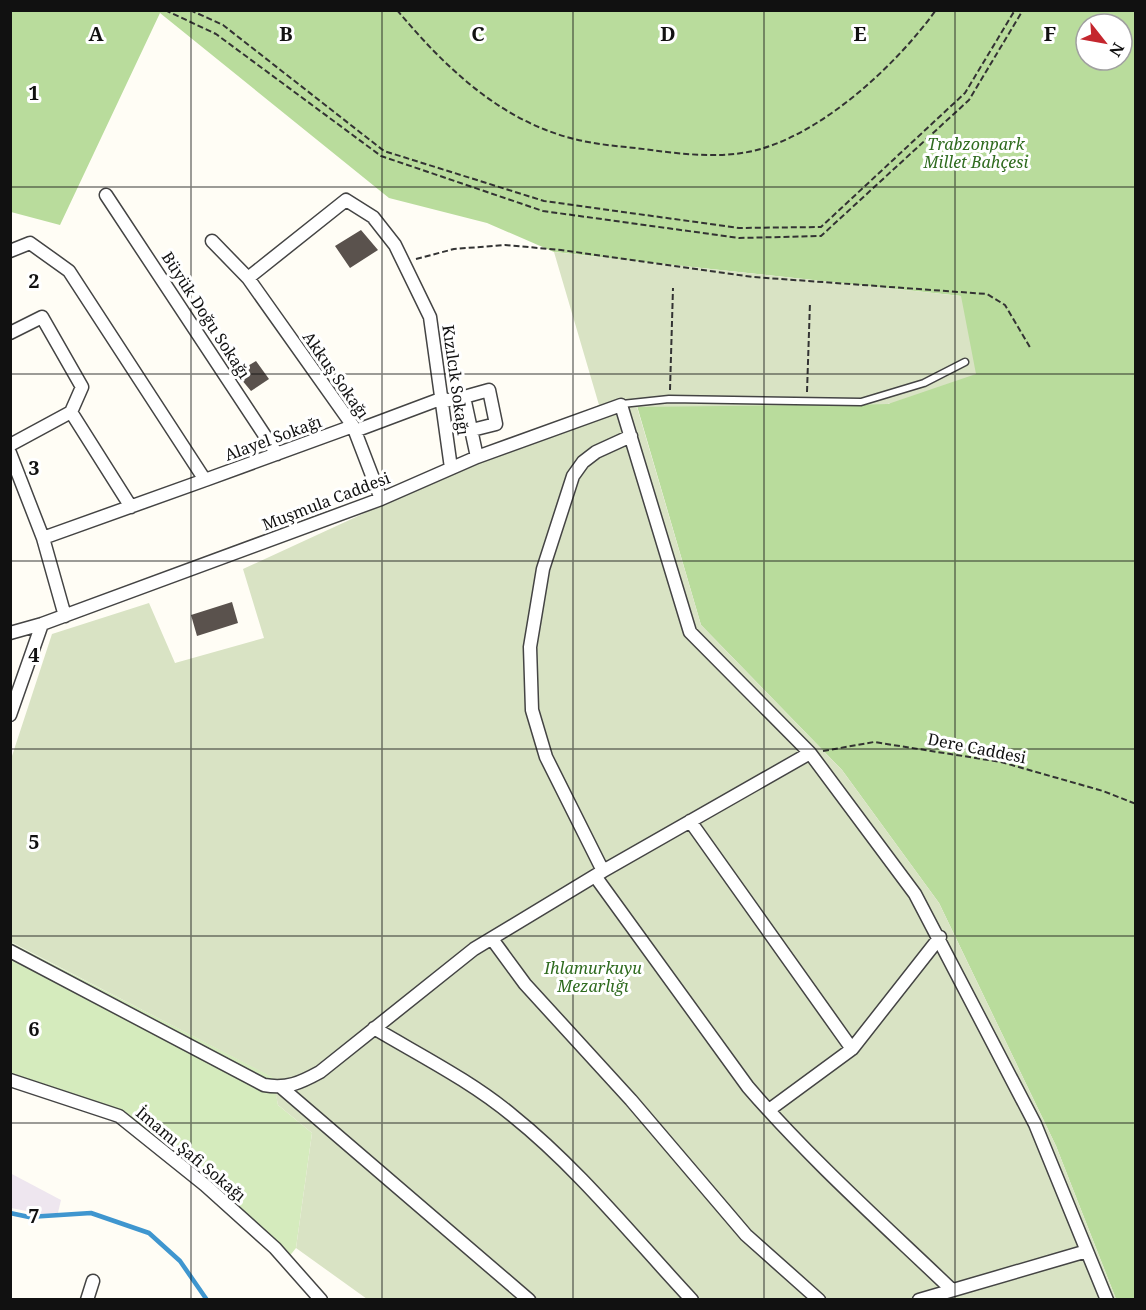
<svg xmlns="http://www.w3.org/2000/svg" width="1146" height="1310" font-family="'Noto Serif',serif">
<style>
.industrial{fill:#eee6ef}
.green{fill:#d5ebbd}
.forest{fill:#b9dc9c;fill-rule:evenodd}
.cemetery{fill:#d9e3c4}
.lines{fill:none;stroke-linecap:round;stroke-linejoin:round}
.stream{stroke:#3f96cf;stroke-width:4.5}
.building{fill:#5a524d}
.lane-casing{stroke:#444;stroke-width:9}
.street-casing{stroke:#444;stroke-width:15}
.path{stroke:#333;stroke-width:2;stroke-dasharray:6 3;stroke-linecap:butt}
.lane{stroke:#fff;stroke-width:6}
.street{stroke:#fff;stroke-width:12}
.grid{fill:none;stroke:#111;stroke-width:1.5;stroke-opacity:0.55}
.labels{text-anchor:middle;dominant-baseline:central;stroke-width:6;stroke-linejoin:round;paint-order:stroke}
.park-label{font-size:16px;font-style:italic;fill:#2f6b1f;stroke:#fff}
.street-label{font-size:16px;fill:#111;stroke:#fff}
.grid-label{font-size:20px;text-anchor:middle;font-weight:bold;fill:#111;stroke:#fff;stroke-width:6;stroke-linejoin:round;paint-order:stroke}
</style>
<rect width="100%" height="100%" fill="#fffdf5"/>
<!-- industrial -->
<path class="industrial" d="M10,1173L61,1200L57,1217L11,1208Z"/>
<!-- green -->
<path class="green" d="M10,942L273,1077L278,1105L312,1133L296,1248L288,1258L182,1152L28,1080L11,1075Z"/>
<!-- forest -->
<path class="forest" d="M10,11H1135V1299H1116L1056,1146L939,903L842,770L701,625L637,406L889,404L961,296L554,252L487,223L389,198L160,13L60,225L11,212ZM1086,24H1122V60H1086Z"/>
<!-- cemetery -->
<path class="cemetery" d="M554,252L961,296L976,374L888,404L637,407L701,625L842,770L939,903L1056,1146L1116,1299H367L296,1248L312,1133L278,1105L272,1077L11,942V759L52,634L149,603L175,663L264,638L243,569L599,405Z"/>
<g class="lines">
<!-- stream -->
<path class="stream" d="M10,1213L29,1217L91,1213L149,1233L180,1261L207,1300"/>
</g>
<!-- building -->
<path class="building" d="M361,230L378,250L350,268L335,246Z
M256,361L269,379L251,391L236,373Z
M232,602L238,623L197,636L191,615Z"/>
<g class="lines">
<defs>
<path id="lane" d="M622,404L669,399L861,402L924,383L965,362"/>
<path id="street" d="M106,195L277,454
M212,241L248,278L353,426L381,499
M10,251L30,243L69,271L205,480L43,538L10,453
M248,278L346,200L373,217L395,245L430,317L451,468
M10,333L42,317L82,387L71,412L131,507
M464,397L489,390L496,424L472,430
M444,401L464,397L477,457
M355,431L443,398
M10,445L71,412
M205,480L353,426
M43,538L65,616
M10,633L42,624L381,499L477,457L621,405L690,632L810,753L915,894L1035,1124L1107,1300
M10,715L42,624
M690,821L852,1049
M603,871L546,757L532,710L530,647L543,569L573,476L583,462L596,452L631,436
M595,876L748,1087C811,1160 883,1224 952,1290
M492,939L525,984L631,1100L746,1235L819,1300
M10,951L264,1085C287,1089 300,1083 320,1072L474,949L603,871L810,753
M374,1028C421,1056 471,1081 513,1116C579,1169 634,1238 692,1300
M10,1080L119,1116L205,1185L275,1248L321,1300
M282,1088L529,1300
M769,1110L852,1049L940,937
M87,1300L93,1281
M919,1300L1087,1251"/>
</defs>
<!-- lane casing -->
<use href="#lane" class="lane-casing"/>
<!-- street casing -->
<use href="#street" class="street-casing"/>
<!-- path -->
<path class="path" d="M165,10L216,34L381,156L543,211L739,238L821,236L969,100L1023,10
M190,10L223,25L384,151L544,201L739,228L821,227L965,93L1015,10
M397,10C448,71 507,127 588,142C609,146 630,147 651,150C687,155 730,159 764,148C828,128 897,64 936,10
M416,259L454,249L505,245L561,250L753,277L987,294L1005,305L1031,349
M670,390L673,288
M807,392L810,302
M823,751L874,742L1001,762L1103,791L1136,804"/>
<!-- lane -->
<use href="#lane" class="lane"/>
<!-- street -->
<use href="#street" class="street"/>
</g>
<!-- grid -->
<path class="grid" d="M191,10V1300M382,10V1300M573,10V1300M764,10V1300M955,10V1300M10,187H1136M10,374H1136M10,561H1136M10,749H1136M10,936H1136M10,1123H1136"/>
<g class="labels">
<!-- park labels -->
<g class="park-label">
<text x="976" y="144">Trabzonpark<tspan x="976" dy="18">Millet Bahçesi</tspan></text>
<text x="593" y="968">Ihlamurkuyu<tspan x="593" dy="18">Mezarlığı</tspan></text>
</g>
<!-- street labels -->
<g class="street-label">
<text transform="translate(206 315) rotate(57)">Büyük Doğu Sokağı</text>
<text transform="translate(336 375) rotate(55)">Akkuş Sokağı</text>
<text transform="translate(456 380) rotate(82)">Kızılcık Sokağı</text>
<text transform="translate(273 438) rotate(-20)">Alayel Sokağı</text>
<text transform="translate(326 501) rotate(-21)">Muşmula Caddesi</text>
<text transform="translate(977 748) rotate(11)">Dere Caddesi</text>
<text transform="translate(191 1154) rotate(40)">İmamı Şafi Sokağı</text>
</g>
</g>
<g class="grid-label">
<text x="96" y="41">A</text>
<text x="286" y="41">B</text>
<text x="478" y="41">C</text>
<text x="668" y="41">D</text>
<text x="860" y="41">E</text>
<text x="1050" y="41">F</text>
<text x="34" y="100">1</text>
<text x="34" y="288">2</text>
<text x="34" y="475">3</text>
<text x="34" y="662">4</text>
<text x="34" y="849">5</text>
<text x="34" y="1036">6</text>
<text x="34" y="1223">7</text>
</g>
<!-- border -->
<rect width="1146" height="1310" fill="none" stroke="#111111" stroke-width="24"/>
<!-- north arrow -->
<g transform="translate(1104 42) rotate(121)"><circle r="28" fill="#ffffff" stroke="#a0a0a0" stroke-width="1.5"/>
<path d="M0-4.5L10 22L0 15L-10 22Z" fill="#c4262e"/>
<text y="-9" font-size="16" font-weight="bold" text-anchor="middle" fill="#111111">N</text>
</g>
</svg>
